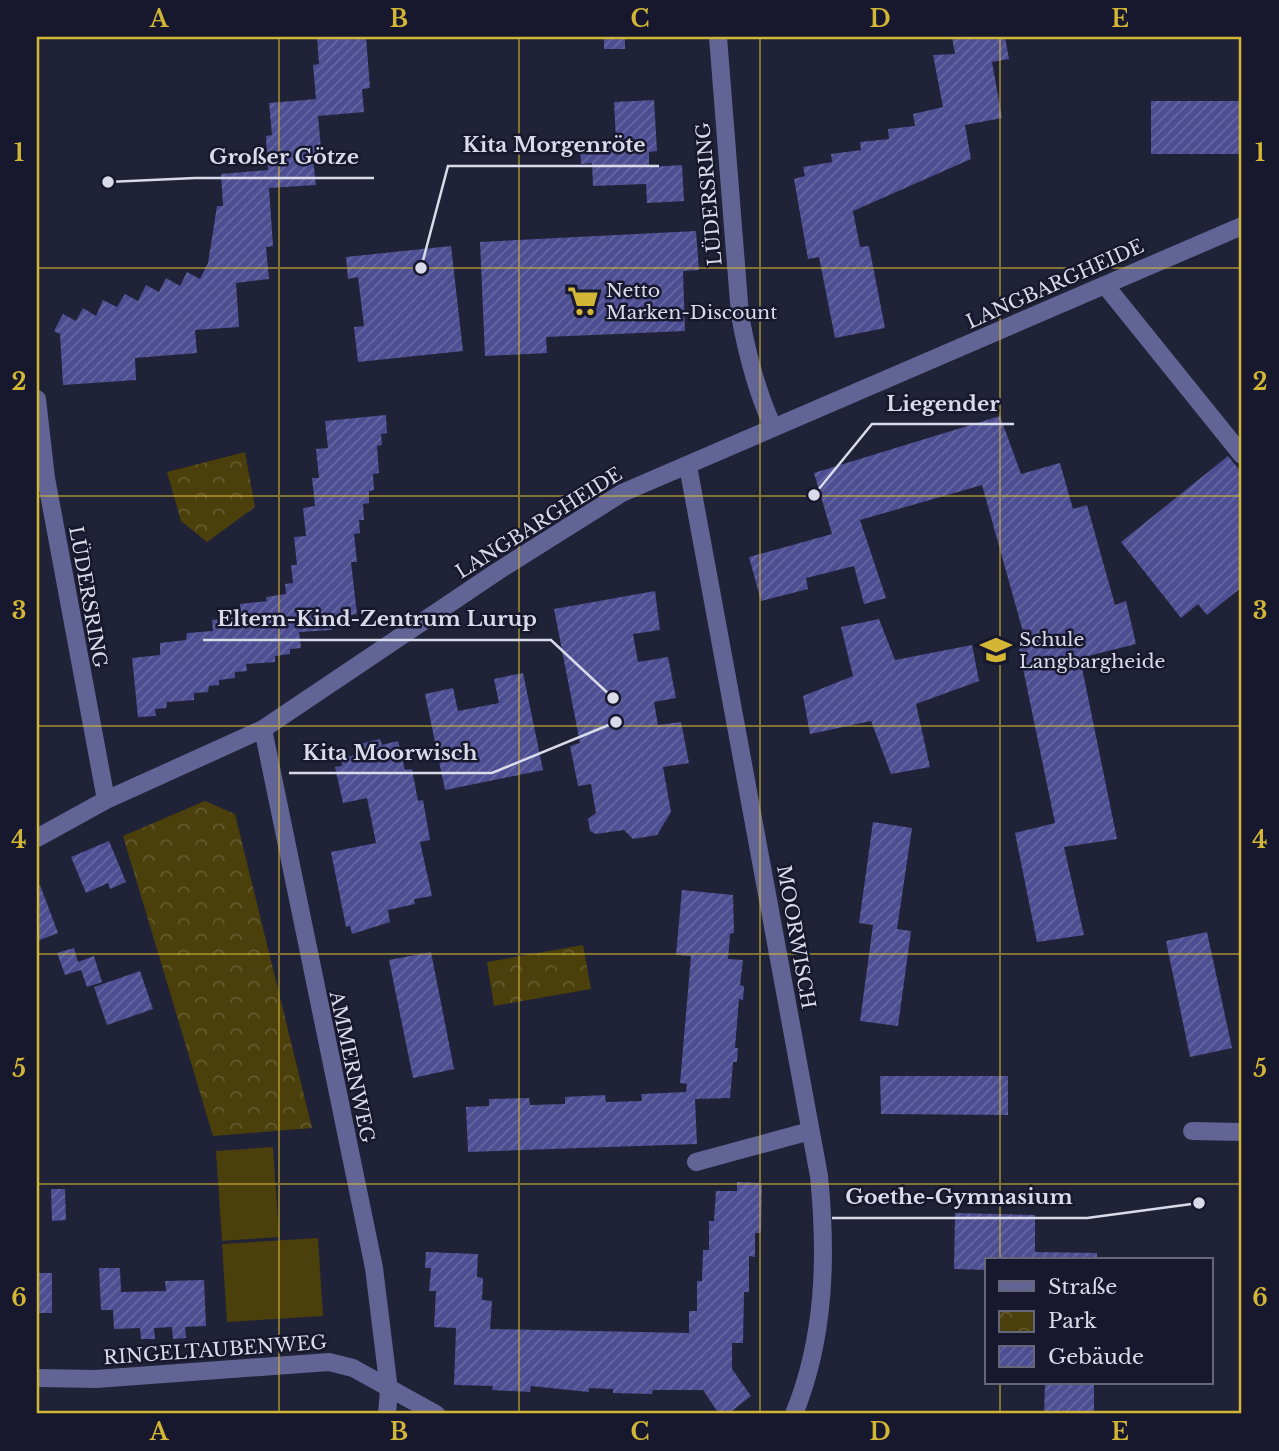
<svg xmlns="http://www.w3.org/2000/svg" width="1279" height="1451" font-family="'Libre Baskerville',serif">
<style>
.green{fill:#4b3f0b}
.park{fill:url(#park-crowns)}
.building{fill:url(#building-hatch)}
.lines{fill:none;stroke-linecap:round;stroke-linejoin:round}
.minor{stroke:#616494;stroke-width:18}
.grid{fill:none;stroke:#d3b635;stroke-width:2;stroke-opacity:0.55}
.labels{text-anchor:middle;dominant-baseline:central;stroke-width:5;stroke-linejoin:round;paint-order:stroke}
.street-label{font-size:19px;fill:#d9dbea;stroke:#17182d}
.poi-label{font-size:19px;fill:#d9dbea;stroke:#17182d;text-anchor:start}
.leader{fill:none;stroke:#d9dbea;stroke-width:2.5}
.callout-dot{fill:#d9dbea;stroke:#17182d;stroke-width:2.5}
.callout-label{font-size:21px;text-anchor:middle;font-weight:bold;fill:#d9dbea;stroke:#17182d;stroke-width:5;stroke-linejoin:round;paint-order:stroke}
.neatline{fill:none;stroke:#d3b635;stroke-width:2.5}
.grid-label{font-size:23px;text-anchor:middle;font-weight:bold;fill:#d3b635}
</style>
<defs>
<pattern id="park-crowns" width="20" height="18" patternUnits="userSpaceOnUse" patternTransform="scale(1.75)"><rect width="20" height="18" fill="#4b3f0b"/><path d="M2 6a3 3 0 1 1 6 0M12 15a3 3 0 1 1 6 0" fill="none" stroke="#645a2f"/></pattern>
<pattern id="building-hatch" width="6" height="6" patternUnits="userSpaceOnUse" patternTransform="scale(1.75)"><rect width="6" height="6" fill="#4d4e92"/><path d="M-1 1l2-2M0 6l6-6M5 7l2-2" fill="none" stroke="#6667a1"/></pattern>
</defs>
<rect width="100%" height="100%" fill="#202237"/>
<!-- green -->
<path class="green" d="M273,1147L279,1237L222,1241L216,1151Z
M318,1238L323,1316L227,1322L222,1244Z"/>
<!-- park -->
<path class="park" d="M245,452L255,507L207,542L181,521L167,472Z
M205,801L235,814L312,1128L213,1136L123,836Z
M583,945L591,989L494,1006L487,962Z"/>
<!-- building -->
<path class="building" d="M317,37H366L370,88L362,89L364,112L318,116L322,160H313L316,185L269,188L273,246L266,247L269,279L236,283L239,327L195,330L197,353L135,358L136,380L63,385L60,334L54,331L63,314L76,321L83,308L96,316L103,300L117,307L125,294L138,301L146,285L159,292L166,278L180,286L187,272L200,279L208,263L217,206H223L221,174L268,170L266,136L272,135L269,103L316,99L313,65L319,64Z
M604,37H625V49H604Z
M952,37H1005L1009,59L992,62L1002,118L965,125L971,159L853,211L860,247L869,246L885,328L835,338L819,257L808,259L794,179L805,176L803,167L832,162L831,154L861,150L860,142L889,139L888,129L915,126L913,114L943,107L933,55L955,54Z
M654,100L657,151L649,152V167L682,165L684,201L647,203L646,184L593,186L592,163L581,164L580,142L616,140L614,102Z
M1151,101H1242V154H1151Z
M696,231L699,270L683,271L685,331L546,337L547,353L485,356L480,242Z
M451,246L463,351L358,362L354,327L364,326L358,277L348,279L346,257Z
M386,415L387,433L381,434L382,445L377,446L379,473L373,474L374,490L369,491V503L363,504L364,520H359L360,533L354,534L357,562H351L357,614L344,616L345,622L332,624V630L299,632L301,648L290,649V654L275,656V662L246,664L247,671L235,672V678L219,680V685L209,686L208,692L194,693V700L167,702L166,708L155,709L156,716L138,717L132,658L160,655V643L186,640L187,633L213,631L212,620L241,617L240,604L267,601L266,597L286,594L285,584L293,583L291,565H297L294,537L306,536L303,508L315,506L312,478H319L316,449L328,448L325,421Z
M1000,416L1021,474L1060,463L1073,509L1087,505L1115,605L1126,601L1136,644L1080,658L1117,839L1064,847L1084,935L1037,942L1015,833L1055,823L1019,649L1027,646L982,485L860,520L886,598L864,604L854,566L806,578L808,589L761,601L749,557L832,534L814,473Z
M1228,456L1242,473V587L1207,615L1198,604L1181,618L1121,542Z
M655,591L660,630L633,634L638,662L668,657L676,698L654,702L658,725L681,722L689,763L663,767L671,812L657,835L633,839L624,830L596,834L590,831L588,819L596,813L591,784L578,786L570,746L580,743L554,609Z
M879,619L895,660L972,645L979,681L916,704L930,767L891,774L871,721L810,734L803,696L853,676L841,627Z
M523,673L543,770L445,790L425,694L453,688L458,711L499,703L494,679Z
M380,739L382,745L398,741L405,770L412,769L418,801L423,800L430,840L420,842L432,896L414,899L415,904L388,910L390,922L352,934L350,926L346,927L331,852L376,843L367,798L343,803L335,767L342,766L341,758L362,754L359,744Z
M873,822L912,828L897,929L911,931L898,1026L860,1021L873,925L859,923Z
M109,841L126,882L110,889L108,883L86,893L71,857Z
M40,885L58,933L37,941V887Z
M682,890L733,895L734,933L730,934L728,959L743,960L740,985L744,986L743,1000L739,999L735,1048H738L737,1062H733L730,1098L695,1099L697,1144L468,1152L466,1107L489,1106V1099L529,1098L530,1105L565,1104V1097L605,1095L606,1102L642,1101L641,1094L686,1092L687,1084L680,1083L691,956L676,955Z
M1207,932L1232,1048L1190,1057L1166,941Z
M74,948L78,962L94,956L102,982L87,987L81,970L65,975L57,953Z
M431,952L454,1069L413,1078L389,960Z
M140,971L153,1009L107,1025L94,987Z
M880,1076H1008V1115L881,1114Z
M737,1182L762,1183L761,1233H755V1257L749,1256V1292H744L743,1343H732V1369L751,1396L728,1414H719L703,1390H653L652,1394L613,1393V1389L589,1388V1392L531,1386L530,1392L492,1390L493,1386L454,1385L456,1328L434,1327L436,1291H429L431,1268H425L426,1252L478,1254L477,1277L483,1278L482,1300L492,1301L490,1329L689,1333V1311H697V1281H702L703,1250H709V1221H714L716,1191H737Z
M51,1189H65L66,1220L52,1221Z
M955,1213L1035,1215V1252L1097,1253V1260H987V1270L954,1269Z
M99,1268H120L121,1292L166,1291L165,1281L204,1280L206,1326L185,1327L186,1338L173,1339L172,1327L154,1328L155,1339H141L140,1328L114,1329L113,1310H101Z
M37,1273H52V1313H37Z
M1045,1383H1094V1414H1044Z"/>
<g class="lines">
<!-- minor -->
<path class="minor" d="M718,37L740,315C747,354 756,390 773,427
M1105,285L1242,455
M37,399L46,478L106,800
M688,466L819,1176C827,1257 825,1338 794,1414
M263,729L374,1268L389,1390L387,1414
M37,838L106,800L263,729L498,571L622,493L1242,226
M1192,1131L1242,1132
M696,1162L810,1131
M37,1378L96,1379L329,1362L353,1368L436,1414"/>
</g>
<!-- grid -->
<path class="grid" d="M279,37V1414M519,37V1414M760,37V1414M1000,37V1260M37,268H1242M37,496H1242M37,726H1242M37,954H1242M37,1184H1242M1000,1383V1414"/>
<!-- icons -->
<defs>
<symbol id="supermarket-bare" viewBox="-9 -9 18 18"><path d="M-6-5.5h2.5l.6 2H6L4.5 2H-2.5L-4.4-4H-6ZM-1.5 3.2a1.3 1.3 0 1 0 .1 0ZM3 3.2a1.3 1.3 0 1 0 .1 0Z" fill="#d3b635" stroke="#17182d" stroke-width="2.5" paint-order="stroke"/></symbol>
<symbol id="school-bare" viewBox="-9 -9 18 18"><path d="M0-5L7-2L0 1L-7-2ZM-4 1L0 2.5L4 1V4Q0 6-4 4Z" fill="#d3b635" stroke="#17182d" stroke-width="2.5" paint-order="stroke"/></symbol>
</defs>
<g fill-rule="evenodd">
<use href="#supermarket-bare" x="561" y="279" width="44" height="44"/>
<use href="#school-bare" x="974" y="628" width="44" height="44"/>
</g>
<g class="labels">
<!-- street labels -->
<g class="street-label">
<text transform="translate(709 194) rotate(-95)">LÜDERSRING</text>
<text transform="translate(1055 284) rotate(-24)">LANGBARGHEIDE</text>
<text transform="translate(539 523) rotate(-32)">LANGBARGHEIDE</text>
<text transform="translate(88 597) rotate(80)">LÜDERSRING</text>
<text transform="translate(796 937) rotate(80)">MOORWISCH</text>
<text transform="translate(352 1067) rotate(78)">AMMERNWEG</text>
<text transform="translate(215 1350) rotate(-4)">RINGELTAUBENWEG</text>
</g>
<!-- poi labels -->
<g class="poi-label">
<text x="606" y="290">Netto<tspan x="606" dy="22">Marken-Discount</tspan></text>
<text x="1019" y="639">Schule<tspan x="1019" dy="22">Langbargheide</tspan></text>
</g>
</g>
<!-- callouts -->
<path class="leader" d="M421 268L448 166H659M108 182L195 178H374M814 495L872 424H1014M613 698L551 640H203M616 722L492 773H289M1199 1203L1087 1218H832"/>
<g class="callout-dot">
<circle cx="421" cy="268" r="7"/>
<circle cx="108" cy="182" r="7"/>
<circle cx="814" cy="495" r="7"/>
<circle cx="613" cy="698" r="7"/>
<circle cx="616" cy="722" r="7"/>
<circle cx="1199" cy="1203" r="7"/>
</g>
<g class="callout-label">
<text x="554" y="152">Kita Morgenröte</text>
<text x="284" y="164">Großer Götze</text>
<text x="943" y="411">Liegender</text>
<text x="377" y="626">Eltern-Kind-Zentrum Lurup</text>
<text x="390" y="760">Kita Moorwisch</text>
<text x="959" y="1204">Goethe-Gymnasium</text>
</g>
<!-- border -->
<rect width="1279" height="1451" fill="none" stroke="#17182d" stroke-width="77"/>
<!-- legend -->
<rect x="985" y="1258" width="228" height="126" fill="#17182d" stroke="#656679" stroke-width="2"/>
<rect x="999" y="1281" width="35" height="10" fill="#616494" stroke="#656679" stroke-width="2"/>
<text x="1048" y="1294" font-size="21" fill="#d9dbea">Straße</text>
<rect x="999" y="1311" width="35" height="21" fill="url(#park-crowns)" stroke="#656679" stroke-width="2"/>
<text x="1048" y="1328" font-size="21" fill="#d9dbea">Park</text>
<rect x="999" y="1346" width="35" height="21" fill="url(#building-hatch)" stroke="#656679" stroke-width="2"/>
<text x="1048" y="1364" font-size="21" fill="#d9dbea">Gebäude</text>
<rect x="38" y="38" width="1202" height="1374" class="neatline"/>
<g class="grid-label">
<text x="159" y="27">A</text>
<text x="399" y="27">B</text>
<text x="640" y="27">C</text>
<text x="880" y="27">D</text>
<text x="1120" y="27">E</text>
<text x="19" y="161">1</text>
<text x="1260" y="161">1</text>
<text x="19" y="390">2</text>
<text x="1260" y="390">2</text>
<text x="19" y="619">3</text>
<text x="1260" y="619">3</text>
<text x="19" y="848">4</text>
<text x="1260" y="848">4</text>
<text x="19" y="1077">5</text>
<text x="1260" y="1077">5</text>
<text x="19" y="1306">6</text>
<text x="1260" y="1306">6</text>
<text x="159" y="1440">A</text>
<text x="399" y="1440">B</text>
<text x="640" y="1440">C</text>
<text x="880" y="1440">D</text>
<text x="1120" y="1440">E</text>
</g>
</svg>
